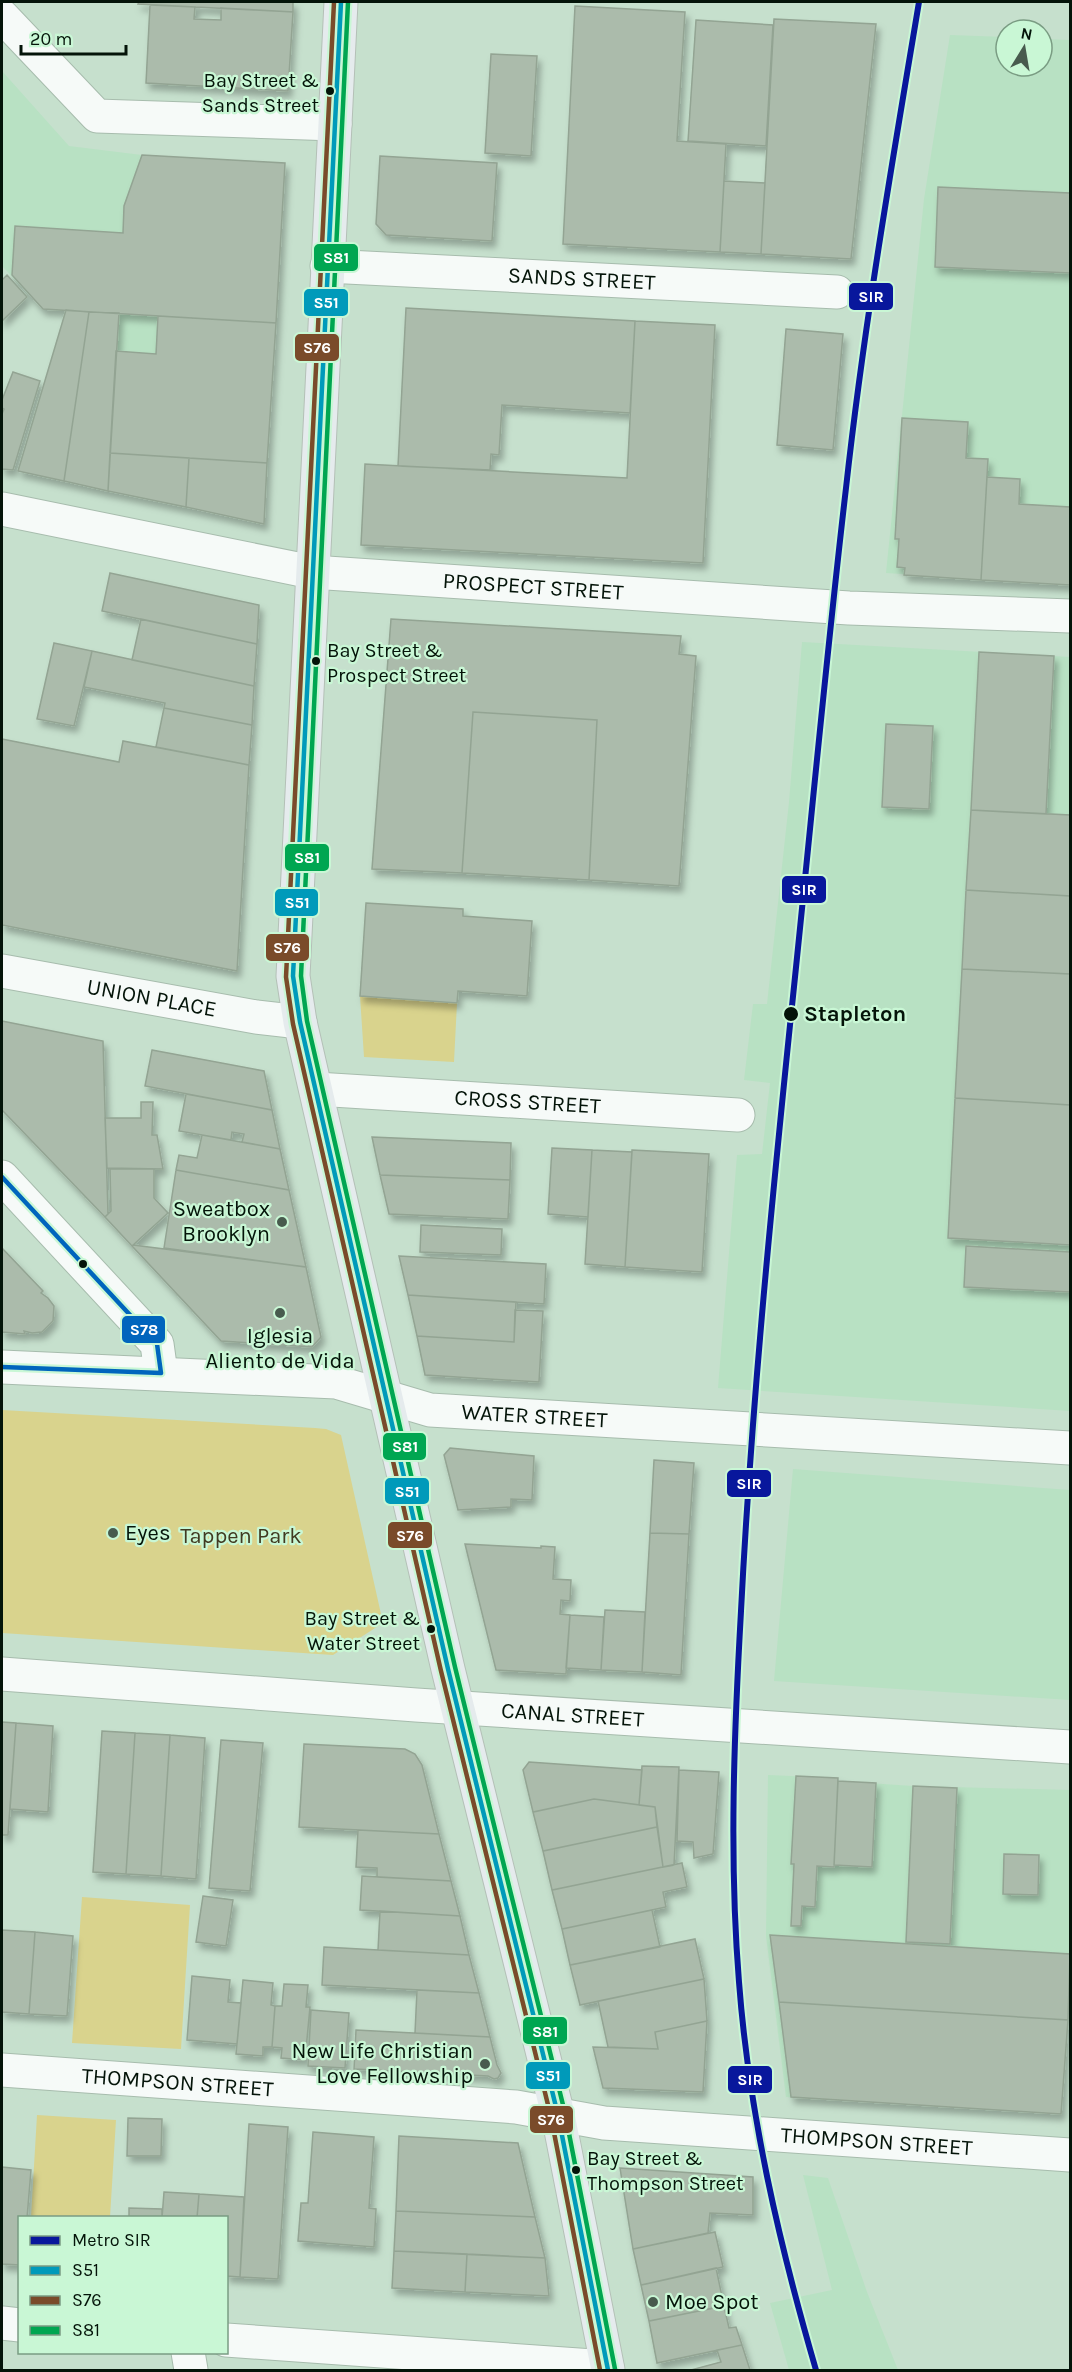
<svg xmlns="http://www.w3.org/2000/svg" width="1072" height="2372" font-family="Karla,sans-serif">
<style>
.built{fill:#b8e1c3}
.green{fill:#d9d38d}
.building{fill:#abbbab;stroke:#93a493;stroke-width:1.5;filter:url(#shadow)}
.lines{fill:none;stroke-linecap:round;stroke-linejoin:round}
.minor-casing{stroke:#a7bcad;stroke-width:35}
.major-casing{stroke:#b4c0b7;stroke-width:35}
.minor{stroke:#f6faf8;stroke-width:33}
.major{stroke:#e5ebed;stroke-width:33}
.bus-1-casing{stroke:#c9f7d5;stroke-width:9}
.bus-2-casing{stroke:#c9f7d5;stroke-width:9}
.bus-3-casing{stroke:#c9f7d5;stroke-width:9}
.bus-4-casing{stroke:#c9f7d5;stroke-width:9}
.bus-1{stroke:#009aba;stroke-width:4.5}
.bus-2{stroke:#7a4b2a;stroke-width:4.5}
.bus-3{stroke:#00a651;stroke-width:4.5}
.bus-4{stroke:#0065bd;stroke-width:4.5}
.metro-1-casing{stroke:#c9f7d5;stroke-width:10}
.metro-1{stroke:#08179c;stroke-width:6}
.bus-dot{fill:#041409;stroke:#c9f7d5;stroke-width:2}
.poi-dot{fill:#485b4e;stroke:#c9f7d5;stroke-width:2}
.labels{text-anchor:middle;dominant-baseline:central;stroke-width:4.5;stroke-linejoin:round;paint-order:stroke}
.bus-label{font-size:20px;fill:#041409;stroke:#c9f7d5;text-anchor:end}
.street-label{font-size:22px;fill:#041409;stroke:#c9f7d5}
.stop-label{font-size:22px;font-weight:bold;fill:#041409;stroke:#c9f7d5;text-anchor:start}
.poi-label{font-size:22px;fill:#041409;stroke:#c9f7d5;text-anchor:end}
.park-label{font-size:22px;fill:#413a21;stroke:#c9f7d5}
.line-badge{stroke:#c9f7d5;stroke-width:2}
.badge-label{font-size:16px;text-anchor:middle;font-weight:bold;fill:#fff}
</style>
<defs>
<filter id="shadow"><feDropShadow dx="3.5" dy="6" stdDeviation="3" flood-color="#0004"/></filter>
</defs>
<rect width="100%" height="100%" fill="#c6e0cd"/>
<!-- built -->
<path class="built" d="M950,35L1006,37V66H1042V39L1070,40V585L886,573L924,199Z
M2,71L69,146L142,155L285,163L264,524L18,471L66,311L43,309L2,266Z
M802,642L1070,657V1411L718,1388L737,1155L762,1154L770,1083L744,1080L753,1004H767L789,802Z
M793,1469L1070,1490V1700L774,1681Z
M768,1775L838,1778V1781L913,1786L1070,1790V1971L1061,2114L786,2097L766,1936Z
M803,2175L828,2178L867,2292L898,2370H789L770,2303L832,2290Z"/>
<!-- green -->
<path class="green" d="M360,996L457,1003L454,1062L364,1057Z
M2,1410L315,1428L326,1429L341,1435L383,1623L333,1655L2,1633Z
M82,1897L190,1905L181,2049L72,2043Z
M37,2115L116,2120L110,2217H31Z"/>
<!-- building -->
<path class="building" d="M139,2H293V12L138,4Z
M150,5L195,7L194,19L221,20V8L293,12L288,91L146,83Z
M575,6L685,12L677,141L726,144L720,252L563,244Z
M774,19L876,24L851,259L761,254Z
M696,20L773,25L766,146L688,141Z
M491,54L537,56L531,156L485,153Z
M142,155L285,163L276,323L43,309L12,275L15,226L123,233L124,206Z
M380,156L497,163L492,241L386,235L376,224Z
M724,181L765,183L761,254L720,252Z
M938,187L1070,193V273L935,267Z
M7,275L27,297L2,321V280Z
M406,308L635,321L630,413L502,405L499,455L491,454L490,470L398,466Z
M66,310L89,312L64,481L18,471Z
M89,312L119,313L108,491L64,481Z
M158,316L276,323L267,463L110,453L116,351L156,354Z
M635,321L715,325L703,563L361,545L365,464L627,478Z
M786,329L843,334L833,450L777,445Z
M13,372L40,381L13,470L2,469V414L4,409L2,408V400Z
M902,418L968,422L966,458L988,459L981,580L904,575L905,568L897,567L899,539H895Z
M110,453L189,458L186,507L108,491Z
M189,458L267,463L264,524L186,507Z
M987,477L1020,479L1019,504L1070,507V585L981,580Z
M110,573L259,605L257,644L102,611Z
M141,619L257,644L254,686L132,660Z
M391,619L681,636L679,654L696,656L679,886L589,880L597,720L473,712L462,873L372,869Z
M54,643L92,651L74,726L37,719Z
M92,651L254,686L252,725L164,708L165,703L84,687Z
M979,652L1054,656L1046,814L971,810Z
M164,708L252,725L249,765L156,747Z
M473,712L597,720L589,880L462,873Z
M886,724L933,726L929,809L882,807Z
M2,739L119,762L123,741L249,765L237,971L2,925Z
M971,810L1070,815V896L966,890Z
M966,890L1070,896V974L962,969Z
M366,903L463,909V916L532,921L527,996L458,991L457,1003L360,996Z
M962,969L1070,974V1105L955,1098Z
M2,1021L103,1041L108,1214L105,1217L2,1110Z
M152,1050L264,1071L272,1110L145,1086Z
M186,1094L272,1110L280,1149L242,1142L244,1134L232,1132L231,1140L179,1131Z
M955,1098L1070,1105V1245L948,1238Z
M141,1102H153L152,1135H157L163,1169L107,1168L105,1118H141Z
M202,1135L280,1149L289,1190L176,1170L179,1155L197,1158Z
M372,1137L511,1143L510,1180L380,1175Z
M552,1148L592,1150L588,1217L548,1214Z
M592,1150L632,1152L625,1267L585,1264Z
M632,1150L709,1154L702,1272L625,1267Z
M110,1169H154V1198L168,1213L132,1246L105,1217L111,1211Z
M176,1170L289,1190L306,1267L164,1248Z
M380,1175L510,1180L508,1219L389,1214Z
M421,1225L502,1229L501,1255L420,1252Z
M133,1245L306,1267L321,1337L312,1347L221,1341L132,1246Z
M966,1246L1070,1252V1292L964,1287Z
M2,1248L43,1291L41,1293L48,1298L54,1306L53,1321L42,1332L32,1333L24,1331L25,1334L2,1332Z
M399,1256L546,1264L544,1304L408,1295Z
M408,1295L516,1302L514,1342L417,1336Z
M515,1310L543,1311L539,1382L425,1375L417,1336L514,1342Z
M450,1448L534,1456L532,1500L511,1499V1507L458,1510L444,1455Z
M654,1460L694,1463L689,1534L650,1533Z
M650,1533L689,1534L681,1675L642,1672Z
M465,1544L541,1548V1546L555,1547L553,1579L571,1580L570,1601L561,1600L560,1614L570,1615L566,1674L496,1670Z
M605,1610L645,1612L642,1672L601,1670Z
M570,1615L604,1617L601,1670L566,1668Z
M2,1722L16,1723L8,1835H2Z
M16,1723L53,1726L48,1812L10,1809Z
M102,1731L135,1733L126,1874L93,1872Z
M135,1733L170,1735L161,1876L126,1874Z
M170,1735L205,1738L196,1879L161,1876Z
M221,1740L263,1743L250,1891L209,1888Z
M304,1744L405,1749L415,1754L422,1765L439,1834L299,1827Z
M529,1762L642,1770L639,1805L594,1799L533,1812L523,1770Z
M642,1766L679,1767L674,1865L663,1867L655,1807L639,1805Z
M679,1770L719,1772L713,1854L694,1858L693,1842L677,1841Z
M796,1776L838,1778L834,1867L817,1866L815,1907L802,1906L801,1926H791L794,1864H791Z
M838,1781L876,1783L872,1867L834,1865Z
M913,1786L957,1788L950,1944L906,1942Z
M594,1799L655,1807L657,1827L543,1851L533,1812Z
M657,1827L663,1867L552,1890L543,1851Z
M358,1830L439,1834L451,1881L377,1877V1868L356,1867Z
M1004,1854L1039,1855L1038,1895L1003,1894Z
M682,1863L687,1887L663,1892L666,1907L562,1929L552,1890Z
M362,1876L451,1881L460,1916L360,1910Z
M203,1896L233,1900L226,1946L196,1942Z
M652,1910L660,1947L570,1965L562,1929Z
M380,1911L460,1916L469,1955L378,1950Z
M2,1930L35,1932L29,2014L2,2012Z
M35,1932L73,1936L67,2016L29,2014Z
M770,1935L1070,1954L1068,2020L779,2002Z
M695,1939L704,1979L580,2005L570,1965Z
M324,1947L469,1955L479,1993L322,1985Z
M192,1976L230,1980L228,2002L241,2003L237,2044L187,2040Z
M704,1979L707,2021L655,2032L658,2049L608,2047L598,2001Z
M243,1980L273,1983L271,2005L275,2006L272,2047H263V2056L236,2054Z
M284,1984L308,1985L306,2007H310L305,2060L281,2058L282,2048L272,2047L275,2006H282Z
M417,1990L479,1993L490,2037L415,2033Z
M779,2002L1068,2020L1061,2114L791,2097Z
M311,2010L349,2013L345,2068L308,2066Z
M707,2021L703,2092L603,2088L593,2047L658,2049L655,2032Z
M356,2030L490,2037L497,2065L501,2073L498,2078L494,2079L488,2076L354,2069Z
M128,2118L162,2119L161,2156H127Z
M249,2124L288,2127L278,2279L240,2277Z
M313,2132L374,2137L369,2208L376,2209L374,2247L298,2241L301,2203H308Z
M399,2136L518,2143L535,2217L396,2211Z
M2,2167L31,2170L27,2218H20V2265L2,2264Z
M620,2168L753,2177V2215L710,2213L708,2233L633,2249Z
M164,2192L199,2194L197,2218H162Z
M199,2194L244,2197L240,2277L226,2276V2218H197Z
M129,2208L162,2209V2218H129Z
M396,2211L535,2217L545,2258L394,2251Z
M715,2232L723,2267L641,2285L633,2249Z
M394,2251L467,2254L465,2292L392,2288Z
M467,2254L545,2258L549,2296L465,2292Z
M716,2268L724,2306L649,2321L641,2285Z
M724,2306L729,2328L736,2327L742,2345L657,2363L649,2321Z
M742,2345L750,2370H691L721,2362L717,2350Z"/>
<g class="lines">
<defs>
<g id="minor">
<path d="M2,16L97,116L335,124"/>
<path id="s1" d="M327,266L837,292"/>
<path id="s2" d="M2,509L312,572L849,608L1070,616"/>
<path id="s3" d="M2,971L256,1017L300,1022"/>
<path id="s4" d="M316,1089L738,1115"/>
<path d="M2,1177L157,1344L161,1373"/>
<path id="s5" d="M2,1367L336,1382L430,1410L1070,1448"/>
<path id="s6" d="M2,1674L416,1705L1070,1747"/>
<path id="s7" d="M2,2070L516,2107L604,2123L1070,2155"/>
<path d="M2,2323L20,2325"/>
<path d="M226,2340L607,2367"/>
<path d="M188,2352L191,2370"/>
</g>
<path id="major" d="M341,2L293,976L300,1022L448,1669L558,2115L608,2370"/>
</defs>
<!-- minor casing -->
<use href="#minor" class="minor-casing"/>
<!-- major casing -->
<use href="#major" class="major-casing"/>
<!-- minor -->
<use href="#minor" class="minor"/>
<!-- major -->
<use href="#major" class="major"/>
<defs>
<path id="bus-1" d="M341,2L293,976L300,1022L448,1669L558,2115L608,2370"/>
<path id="bus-2" d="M334,2L286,977L293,1024L441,1671L551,2117L600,2370"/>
<path id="bus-3" d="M348,2L301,976L307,1021L455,1667L565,2113L615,2369"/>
<path id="bus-4" d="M2,1177L157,1344L161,1373L2,1367"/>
</defs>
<!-- bus-1 casing -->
<use href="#bus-1" class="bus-1-casing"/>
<!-- bus-2 casing -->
<use href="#bus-2" class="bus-2-casing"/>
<!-- bus-3 casing -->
<use href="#bus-3" class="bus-3-casing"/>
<!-- bus-4 casing -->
<use href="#bus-4" class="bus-4-casing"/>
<!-- bus-1 -->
<use href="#bus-1" class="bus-1"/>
<!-- bus-2 -->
<use href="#bus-2" class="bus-2"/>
<!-- bus-3 -->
<use href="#bus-3" class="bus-3"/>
<!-- bus-4 -->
<use href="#bus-4" class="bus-4"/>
<defs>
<path id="metro-1" d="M816,2370C779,2243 749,2114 739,1982C729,1859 734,1735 741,1611C751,1415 770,1220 790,1025C809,846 825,667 846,488C864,325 892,164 919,2"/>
</defs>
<!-- metro-1 casing -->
<use href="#metro-1" class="metro-1-casing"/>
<!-- metro-1 -->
<use href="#metro-1" class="metro-1"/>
</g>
<!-- markers -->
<g class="bus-dot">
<circle cx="330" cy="91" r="5"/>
<circle cx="316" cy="661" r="5"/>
<circle cx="791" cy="1014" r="8"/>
<circle cx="83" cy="1264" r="5"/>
<circle cx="431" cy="1629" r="5"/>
<circle cx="576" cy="2170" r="5"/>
</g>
<g class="poi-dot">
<circle cx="282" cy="1222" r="6"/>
<circle cx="280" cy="1313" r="6"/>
<circle cx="113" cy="1533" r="6"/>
<circle cx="485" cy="2064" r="6"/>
<circle cx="653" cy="2302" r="6"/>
</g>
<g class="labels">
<!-- bus labels -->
<g class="bus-label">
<text x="319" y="80">Bay Street &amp;<tspan x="319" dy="25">Sands Street</tspan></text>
<text x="327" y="650" text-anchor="start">Bay Street &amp;<tspan x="327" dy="25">Prospect Street</tspan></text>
<text x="420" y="1618">Bay Street &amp;<tspan x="420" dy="25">Water Street</tspan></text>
<text x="587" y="2158" text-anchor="start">Bay Street &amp;<tspan x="587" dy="25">Thompson Street</tspan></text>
</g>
<!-- street labels -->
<g class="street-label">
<text stroke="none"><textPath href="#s1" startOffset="255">SANDS STREET</textPath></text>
<text stroke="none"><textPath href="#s2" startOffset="538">PROSPECT STREET</textPath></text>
<text stroke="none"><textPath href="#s3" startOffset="152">UNION PLACE</textPath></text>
<text stroke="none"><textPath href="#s4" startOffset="212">CROSS STREET</textPath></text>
<text stroke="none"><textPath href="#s5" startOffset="537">WATER STREET</textPath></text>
<text stroke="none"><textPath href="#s6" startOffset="572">CANAL STREET</textPath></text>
<text stroke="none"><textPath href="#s7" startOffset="176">THOMPSON STREET</textPath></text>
<text stroke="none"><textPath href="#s7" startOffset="878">THOMPSON STREET</textPath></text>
</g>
<!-- stop labels -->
<g class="stop-label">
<text x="804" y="1014">Stapleton</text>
</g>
<!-- poi labels -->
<g class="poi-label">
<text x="270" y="1209">Sweatbox<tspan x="270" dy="25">Brooklyn</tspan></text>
<text x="280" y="1336" text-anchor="middle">Iglesia<tspan x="280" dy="25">Aliento de Vida</tspan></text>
<text x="125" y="1533" text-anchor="start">Eyes</text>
<text x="473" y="2051">New Life Christian<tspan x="473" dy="25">Love Fellowship</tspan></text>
<text x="665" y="2302" text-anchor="start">Moe Spot</text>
</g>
<!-- park labels -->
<g class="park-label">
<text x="241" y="1536">Tappen Park</text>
</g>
</g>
<g class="line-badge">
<rect x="313" y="243" width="46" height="29" rx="6" fill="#00a651"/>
<rect x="848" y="282" width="46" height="29" rx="6" fill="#08179c"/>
<rect x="303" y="288" width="46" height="29" rx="6" fill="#009aba"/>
<rect x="294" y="333" width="46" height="29" rx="6" fill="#7a4b2a"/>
<rect x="284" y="843" width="46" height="29" rx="6" fill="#00a651"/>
<rect x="781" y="875" width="46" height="29" rx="6" fill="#08179c"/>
<rect x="274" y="888" width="45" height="29" rx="6" fill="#009aba"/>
<rect x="265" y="933" width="45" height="29" rx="6" fill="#7a4b2a"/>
<rect x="121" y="1315" width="45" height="29" rx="6" fill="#0065bd"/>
<rect x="382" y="1432" width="45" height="29" rx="6" fill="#00a651"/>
<rect x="726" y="1469" width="46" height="29" rx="6" fill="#08179c"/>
<rect x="384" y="1477" width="46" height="28" rx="6" fill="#009aba"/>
<rect x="387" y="1521" width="46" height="28" rx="6" fill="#7a4b2a"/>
<rect x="522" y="2016" width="46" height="29" rx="6" fill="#00a651"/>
<rect x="525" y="2061" width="46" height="29" rx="6" fill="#009aba"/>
<rect x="727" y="2065" width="46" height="29" rx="6" fill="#08179c"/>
<rect x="529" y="2105" width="45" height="29" rx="6" fill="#7a4b2a"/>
</g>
<g class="badge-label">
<text x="336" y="263">S81</text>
<text x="871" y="302">SIR</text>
<text x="326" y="308">S51</text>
<text x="317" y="353">S76</text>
<text x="307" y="863">S81</text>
<text x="804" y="895">SIR</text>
<text x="297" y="908">S51</text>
<text x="287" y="953">S76</text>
<text x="144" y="1335">S78</text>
<text x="405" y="1452">S81</text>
<text x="749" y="1489">SIR</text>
<text x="407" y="1497">S51</text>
<text x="410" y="1541">S76</text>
<text x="545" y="2037">S81</text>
<text x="548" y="2081">S51</text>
<text x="750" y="2085">SIR</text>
<text x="551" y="2125">S76</text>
</g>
<!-- border -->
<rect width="1072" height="2372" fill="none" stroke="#041409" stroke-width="6"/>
<!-- legend -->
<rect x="18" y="2216" width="210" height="138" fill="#c9f7d5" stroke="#7a9c83" stroke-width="1.5"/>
<rect x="30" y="2236" width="30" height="9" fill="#08179c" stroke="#7a9c83" stroke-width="1.5"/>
<text x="72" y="2246" font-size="18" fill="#041409">Metro SIR</text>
<rect x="30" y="2266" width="30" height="9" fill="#009aba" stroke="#7a9c83" stroke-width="1.5"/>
<text x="72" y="2276" font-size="18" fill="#041409">S51</text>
<rect x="30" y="2296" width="30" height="9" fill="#7a4b2a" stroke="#7a9c83" stroke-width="1.5"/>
<text x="72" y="2306" font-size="18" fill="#041409">S76</text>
<rect x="30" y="2326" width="30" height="9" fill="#00a651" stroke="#7a9c83" stroke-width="1.5"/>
<text x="72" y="2336" font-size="18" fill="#041409">S81</text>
<!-- north arrow -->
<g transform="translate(1024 48) rotate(11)"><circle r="28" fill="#c9f7d5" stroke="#7a9c83" stroke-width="1.5"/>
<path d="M0-4.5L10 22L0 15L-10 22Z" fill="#485b4e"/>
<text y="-9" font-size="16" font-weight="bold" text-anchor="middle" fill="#041409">N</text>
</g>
<!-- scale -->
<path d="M21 45v9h105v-9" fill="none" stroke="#041409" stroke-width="3"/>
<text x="30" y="45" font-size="18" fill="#041409" stroke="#c9f7d5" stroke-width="4.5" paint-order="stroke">20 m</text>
</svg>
